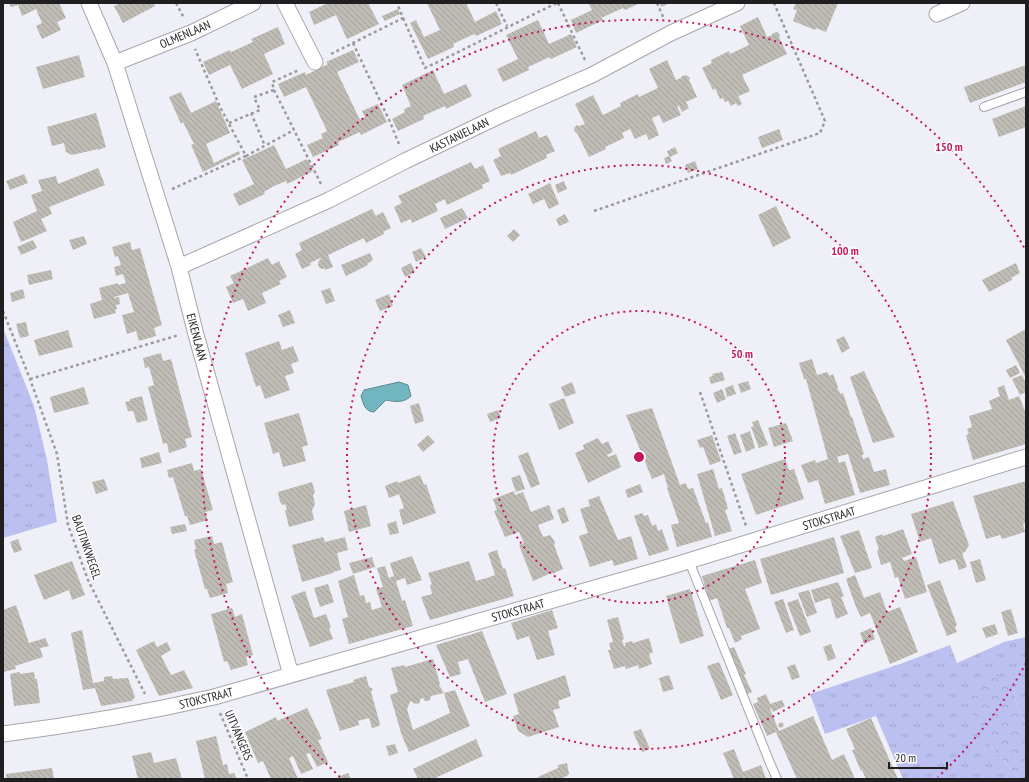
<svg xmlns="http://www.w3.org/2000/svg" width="1029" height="782" font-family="'PT Sans Narrow',sans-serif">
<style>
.grass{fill:url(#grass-tufts)}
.forest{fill:url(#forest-crowns)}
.water{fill:#72b6bf;stroke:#598990}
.building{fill:url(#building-back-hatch)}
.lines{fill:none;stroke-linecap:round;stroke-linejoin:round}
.service-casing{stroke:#a5a6ad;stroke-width:10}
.minor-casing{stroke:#a5a6ad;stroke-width:17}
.path{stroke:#9a9aa0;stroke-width:2.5;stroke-dasharray:3 3;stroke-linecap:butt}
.service{stroke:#fff;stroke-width:8}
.minor{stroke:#fff;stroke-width:15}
.ring{fill:none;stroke:#c2185b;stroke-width:2;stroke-dasharray:2 4}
.labels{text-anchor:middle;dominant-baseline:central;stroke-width:3;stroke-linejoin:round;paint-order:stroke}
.street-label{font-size:12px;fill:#1f1f22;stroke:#fefefe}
.centre{fill:#c2185b;stroke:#fefefe;stroke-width:2}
.ring-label{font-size:12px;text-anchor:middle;font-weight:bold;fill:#c2185b;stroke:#fefefe;stroke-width:3;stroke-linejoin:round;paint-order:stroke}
</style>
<defs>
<pattern id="grass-tufts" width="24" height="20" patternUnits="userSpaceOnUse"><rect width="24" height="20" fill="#bbc0f1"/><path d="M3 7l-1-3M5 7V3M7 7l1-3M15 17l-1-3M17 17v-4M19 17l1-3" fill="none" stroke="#a0a5ce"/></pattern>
<pattern id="forest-crowns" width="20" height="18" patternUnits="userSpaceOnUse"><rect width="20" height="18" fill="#bbc0f1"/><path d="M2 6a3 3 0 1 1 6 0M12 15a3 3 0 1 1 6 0" fill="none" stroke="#a0a5ce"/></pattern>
<pattern id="building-back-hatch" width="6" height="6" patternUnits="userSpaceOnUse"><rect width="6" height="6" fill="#bfbbb5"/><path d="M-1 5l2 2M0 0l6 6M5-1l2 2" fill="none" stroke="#a4a09b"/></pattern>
</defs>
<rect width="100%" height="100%" fill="#eff0f7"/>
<!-- grass -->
<path class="grass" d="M3,328L34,406L47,460L57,522L3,538Z
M1026,637V724L1016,703L1014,689L981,734L1019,779H903L876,716L825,734L810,694L900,664L950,645L957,663L1004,642Z"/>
<!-- forest -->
<path class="forest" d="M996,677L1006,680L1014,689L1016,703L1026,724V779H1019L981,734L970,705L973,693L984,680Z"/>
<!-- water -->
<path class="water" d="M399,382L408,385L411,396C404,403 395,402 386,400L374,412C365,412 363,403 361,396L364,390Z"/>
<!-- building -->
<path class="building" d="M9,3H59L66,18L57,22L61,30L42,39L36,26L42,23L36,9L22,16L18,5L11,7Z
M121,3H154L155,6L123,23L114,6Z
M328,3H368L379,24L347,39L336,15L314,25L309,12Z
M427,3H466L475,22L496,11L502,24L476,36L474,34L453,44L454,47L428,59L410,23L416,20L424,37L440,30Z
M588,3H640L625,10L623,8L601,18L603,20L576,33L571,20L592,10Z
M660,3H670L661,7Z
M796,3H838L826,32L816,28L815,30L793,21L797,10L793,9Z
M398,9L400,14L385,21L382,16Z
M758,17L767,37L772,35L773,33L777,32L780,35L779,37L787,54L742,75L750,91L739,96L736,91L742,104L738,106L736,103L731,106L728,101L725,102L723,98L720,99L715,88L713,90L702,68L712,63L711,60L729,51L730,54L749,45L740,26Z
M538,20L549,44L571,34L577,47L551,59L549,57L539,62L528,67L529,70L503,82L497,69L518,59L506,35Z
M278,27L285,44L264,54L273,74L242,89L230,65L209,75L203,62L230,50L231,52L253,42L251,39Z
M353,50L359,62L337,72L360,120L365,117L362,111L378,104L387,122L361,135L360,132L338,142L339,145L313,157L307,145L323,138L321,134L327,131L306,87L284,97L278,84L305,72L306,75L328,64L326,62Z
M79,55L85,77L43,89L36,67Z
M667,60L676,80L681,78L682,76L686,75L690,78L689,80L697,97L686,102L689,108L682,112L679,106H677L681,115L663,123L659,115L652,118L659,135L649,140L646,134L635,139L630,129L622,133L624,138L605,147L606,149L589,157L577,133L575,132L574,128L577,125L579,126L585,124L575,104L593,95L603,115L621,106L620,103L638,94L639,97L658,88L649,69Z
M1026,65V82L970,103L964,87Z
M433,70L444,94L466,84L472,96L446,109L445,106L423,116L424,119L398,131L392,119L405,112L404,109L411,106L402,85Z
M181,92L191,113L216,101L230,133L206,144L214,163L239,151L240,154L203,172L191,145L194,144L183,122L181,124L169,97Z
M1026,106V127L999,137L992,119Z
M96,113L106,147L98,150V149L72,155L66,152L64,143L52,146L47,127Z
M779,129L783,140L762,148L758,137Z
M536,131L539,138L547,135L555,151L546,155L547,158L511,175L510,173L501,176L493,160L501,156L498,149Z
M274,145L286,169L307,159L313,171L287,184L286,181L274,186L264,192L265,194L239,206L233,194L254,184L242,160Z
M675,147L678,153L670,157L672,161L666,164L664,158L669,156L667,151Z
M695,161L698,169L688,173L685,165Z
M471,162L475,169L483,165L490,181L482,185L483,188L447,205L445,199L435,204L438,211L412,223L411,219L401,223L394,207L402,203L398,196Z
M98,168L105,185L49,207L52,214L41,219L47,231L21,242L13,222L37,211L31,195L42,191L38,180L56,176L58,184Z
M24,174L28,183L10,190L6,181Z
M564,181L567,189L558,193L555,185Z
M550,183L559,204L549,209L544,199L533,204L528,194Z
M776,206L791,238L773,247L758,215Z
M462,208L468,218L445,229L440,218Z
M372,209L376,216L383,212L391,228L383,232L384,234L366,243L364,238L328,255L333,267L325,270L324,268L322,269L319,267L318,264L319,260H321L320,258L310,263L311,265L302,269L295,254L302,250L299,243Z
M565,214L569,222L559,226L556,219Z
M514,229L520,235L513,242L507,236Z
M84,236L87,244L73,250L69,240Z
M33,240L37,248L21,255L17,247Z
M130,242L132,250L140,248L162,325L154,328L156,336L139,341L136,331L127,334L122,315L134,312L128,293L114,297V298L119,297L120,304L116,305L117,309L115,310L116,313L94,319L90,304L102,300L99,288L118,283V285L126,283L123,274L116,276L114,267L121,265L118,256L115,257L112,247Z
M421,248L426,257L416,262L412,252Z
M370,253L373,260L367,264L368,265L346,276L341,265Z
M268,258L272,265L279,261L287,277L279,281L281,284L262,293L266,303L248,311L243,299L233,303L226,287L234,283L230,276Z
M411,263L415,272L405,277L401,268Z
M1016,263L1020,273L1011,278L1012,280L989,292L982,280Z
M51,270L53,279L29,285L27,275Z
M330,288L335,301L326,304L321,291Z
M23,289L25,298L12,302L10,293Z
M389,294L393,306L380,311L375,300Z
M290,310L295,323L283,327L278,315Z
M26,322L29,336L20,338L16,324Z
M1026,329V378L1006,340Z
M68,330L73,347L39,356L34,340Z
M844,336L850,348L842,353L836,340Z
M279,341L282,350L293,346L299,361L291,364L294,373L285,376L290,390L265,399L260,385L256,387L245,353Z
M161,353L163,361L171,359L192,437L185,439L187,447L169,453L167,443L163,444L148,387L154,385L149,367L145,368L143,358Z
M812,359L817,375L827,372L830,376L833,374L838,387L837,388L841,394L843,393L851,417H852L864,454L862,455L863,459L869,457L874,472L886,469L890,485L860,493L848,454L837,457L839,463L845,461L855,495L825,504L818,480L808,483L801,465L815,460L816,463L828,459L806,379H804L799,363Z
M1016,365L1020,373L1010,378L1006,370Z
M864,371L895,437L873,443L850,377Z
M722,372L725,380L711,384L709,377L713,376L712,374Z
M1022,375L1026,383V392L1020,395L1012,379Z
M748,381L751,389L741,393L738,384Z
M572,382L576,393L565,397L561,387Z
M733,385L736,394L727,397L725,388Z
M1004,385L1009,400L1019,396L1026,413V444L973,460L966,435L969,434L967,429L972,427L969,416L992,409L989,401L1000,396L997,388Z
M84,387L89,404L54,413L50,397Z
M722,389L726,399L717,403L713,393Z
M142,396L148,420L137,423L133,411H128L125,402L130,401V399Z
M564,398L574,423L559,430L549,404Z
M419,403L424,421L415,424L410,406Z
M652,408L680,485L686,483L688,489L693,488L706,523L708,522L712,537L677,547L671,525L679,523L667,488H668L664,474L652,479L626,415Z
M498,410L501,418L490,422L487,414Z
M299,413L308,445L302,447L306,461L283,467L279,452L273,454L264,423Z
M758,420L768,445L759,448L751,427L754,426L752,422Z
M786,423L793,441L774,447L768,428Z
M750,431L755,448L746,452L740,435Z
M735,433L742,452L734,455L727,436Z
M428,435L435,442L423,452L417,445Z
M712,435L721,461L710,465L703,447L700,448L697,440Z
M598,438L602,444L608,441L613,452L607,455L608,457L616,454L621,467L588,483L575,453L584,449L583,445Z
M159,452L162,463L142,468L140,458Z
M528,452L540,484L531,488L518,456Z
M785,459L789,470L794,469L804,499L756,515L741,474Z
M192,463L194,471L201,469L213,510L205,512L208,520L190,525L187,516H185L173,477L169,478L167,470Z
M713,469L719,489L722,488L728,509L725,510L732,531L715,536L697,474Z
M420,475L424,485L426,484L436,513L403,525L399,510L404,508L399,494L389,498L385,486L397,481L398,483Z
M520,475L525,489L516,492L511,478Z
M104,479L108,490L96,494L92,482Z
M1026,481V523L1023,524L1025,532L1002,539L1000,535L986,539L973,496Z
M312,482L315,492L313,495L315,504L312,510L314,520L289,527L285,510H287L285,504L283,505L280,502L278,492Z
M640,484L643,492L628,498L625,490Z
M514,491L515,495L523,492L531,512L549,505L554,519L538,525L543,537L550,535L555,542L554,545L563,569L556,572L555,573L549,574L533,581L519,545L524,543L519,532L505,537L494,511L497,510L493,499Z
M599,496L618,540L631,536L638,559L614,566L612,560L590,567L579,536L588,533L580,509L590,506L588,500Z
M953,501L969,545L965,552L962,553L967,567L959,570L955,559L939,564L931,538L920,542L911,514Z
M366,505L371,526L349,532L344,511Z
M564,507L569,521L562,524L557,510Z
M642,513L644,516L648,515L652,526L656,524L658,531L662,529L669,550L649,556L634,516Z
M396,521L399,533L390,535L387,524Z
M185,524L187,531L172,534L170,527Z
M903,529L912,554L902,558L904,561L916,557L927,592L905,599L898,577L895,578L890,562L881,565L877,551L879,550L875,537L882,534L883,536Z
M859,530L872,568L855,573L840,536Z
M212,536L214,544L222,542L233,582L226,584L228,593L210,598L207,589H205L194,550L196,549L194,540Z
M323,537L325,542L345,537L348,550L337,553L341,570L333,572V573L302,582L292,545Z
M834,537L844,573L771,595L760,559Z
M18,539L22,550L14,553L10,542Z
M497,550L503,569L505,568L514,596L430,620L421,597L432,594L430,585L432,584L428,573L469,561L476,581L487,578L495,575L488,553Z
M412,556L422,580L407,585L405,578L396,581L402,601L405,600L413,626L349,644L342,619L348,617L338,581L354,575L360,596L364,595L366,603L370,602L372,610L382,607L376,589L383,587L377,568L385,566L389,578L394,576L390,563Z
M372,557L375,567L353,574L349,563Z
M980,559L986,580L976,583L970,562Z
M755,560L762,583L745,589L760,629L741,636L742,639L735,643L729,628H727L717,598L709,601L702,576Z
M72,561L85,595L72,600L69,590L44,600L34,575Z
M855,575L864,598L880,592L887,612L900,607L918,652L890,664L870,613L861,617L856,607L846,579Z
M940,580L957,625L955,627L957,632L947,636L927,585Z
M838,582L844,596L841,597L848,614L836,619L830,598L815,603L811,590Z
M328,584L334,602L320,607L314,588Z
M690,589L704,636L680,644L666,596Z
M809,590L817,613L807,617L798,593Z
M305,591L314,618L326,614L331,627L329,628L333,639L310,647L291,596Z
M783,599L794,630L786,633L774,602Z
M798,599L811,632L800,636L787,603Z
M16,605L29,643L45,638L49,646L40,648L43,657L15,666L16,669L3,672V610Z
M232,608L235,617L242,614L253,655L246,657L248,665L231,670L227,661L224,662L211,614Z
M1011,609L1018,633L1008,636L1001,612Z
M552,610L558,628L548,631L555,655L537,660L529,636L517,640L511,623Z
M618,617L624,639L622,640L624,646L626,645L625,643L632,641L633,643L649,638L653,652L649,654L652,664L639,669L638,665L626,669L625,666L614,669L608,650H611L609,643L613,642L607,620Z
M995,624L998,634L986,638L982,628Z
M871,628L875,639L864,644L860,633Z
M82,630L93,683L104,681V677L112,676L113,679L128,678L135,697L132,701L101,706L95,688L83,690L71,633Z
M482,631L507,694L485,702L468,659L458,662L461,674L450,677L436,645Z
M154,641L157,647L167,642L171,650L161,656L171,675L184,670L193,688L159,696L136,650Z
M831,644L836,658L828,661L823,647Z
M734,647L746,674L744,675L752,692L747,694L728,649Z
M433,659L440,684L439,685L444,693L431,696L430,700L428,701H425L423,698L420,699V702L418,704L413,703L412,701L410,702L407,709L413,730L450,713L444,693L455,690L470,726L409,752L402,736L390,695L398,692L391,668L404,665L405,667Z
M719,662L733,695L721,700L707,666Z
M795,664L800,677L792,680L787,667Z
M19,672L20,674L34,672L35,679H37L40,703L14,706L10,674Z
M565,675L571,696L558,701L560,708L553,710L559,727L528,737L518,731L513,716L519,714L513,694Z
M669,675L674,689L663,692L659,678Z
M366,676L369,687L373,689L371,692L380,724L379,726L372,728L369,718L358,721L359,725L340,731L326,690L354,682L353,680Z
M766,694L770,704L782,700L785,706L773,712L771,708L770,709L779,731L813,716L832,760L844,754L855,779H797L776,732L767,736L753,704L758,702L757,698Z
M307,708L322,739L318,740L328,762L317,767L310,753L306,754L313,769L301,774L293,756L289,758L298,779H284V778L271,779L263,761L258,763L245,732L276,717L277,721Z
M871,718L898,779H866L862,770L861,771L852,750L855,749L846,729Z
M778.5 725a2.5 2.5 0 1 1 5 0a2.5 2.5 0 1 1-5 0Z
M641,729L650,749L642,752L633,732Z
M216,736L223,765L227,764L229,774L234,773L237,779H205L196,741Z
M476,739L483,756L433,779H418L413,769Z
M395,744L398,753L389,756L386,746Z
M734,749L743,772L761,765L766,779H734L723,753Z
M151,752L154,763L176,758L182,779H138L132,756Z
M567,763L569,774L567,776L560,779H538V777L558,768V765Z
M52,768L54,779H6V774Z
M348,773L351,779H339L338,777Z"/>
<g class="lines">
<defs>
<path id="service" d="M984,107L1026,92
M689,561L770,763L777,779"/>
<path id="minor" d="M89,3L115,63L179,267L195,331L291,675
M285,3L315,62
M937,14L962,3
M115,63L191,33L253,3
M179,267L329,200L405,161L499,116L592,75L671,33L737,3
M3,734C74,725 144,713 214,697L672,566L1026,457"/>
</defs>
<!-- service casing -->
<use href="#service" class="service-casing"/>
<!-- minor casing -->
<use href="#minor" class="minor-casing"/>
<!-- path -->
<path class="path" d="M176,3L184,18
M496,3L507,26
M558,3L585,60
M657,3L664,19
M403,18L425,68C470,47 513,24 557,3
M353,43L390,122L399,144
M331,54L403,18L397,3
M274,90L322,186
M251,113L265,146
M229,123L260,110L254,97L274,90L272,82L299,70
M246,156L294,130
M172,189L246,156L220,107L195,49
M594,211L820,133L825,121L774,3
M3,311L30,379L57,454L68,525L88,580L145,694
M30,379L179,335
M700,392L746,526
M220,713L248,779"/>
<!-- service -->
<use href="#service" class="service"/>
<!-- minor -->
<use href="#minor" class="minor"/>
</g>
<!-- distance rings -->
<g class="ring">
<circle cx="639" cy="457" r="146"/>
<circle cx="639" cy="457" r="292"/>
<path d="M1026 663A438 438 0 0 1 938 777M340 777A438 438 0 1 1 1026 251"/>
</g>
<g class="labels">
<!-- street labels -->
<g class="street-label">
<text transform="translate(185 34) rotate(-23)">OLMENLAAN</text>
<text transform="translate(459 135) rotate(-26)">KASTANJELAAN</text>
<text transform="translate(197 337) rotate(75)">EIKENLAAN</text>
<text transform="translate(829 518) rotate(-17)">STOKSTRAAT</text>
<text transform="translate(87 547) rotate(71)">BAUTINKWEGEL</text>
<text transform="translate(518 610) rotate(-16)">STOKSTRAAT</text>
<text transform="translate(206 698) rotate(-14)">STOKSTRAAT</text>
<text transform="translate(239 735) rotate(67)">UITVANGERS</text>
</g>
</g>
<circle cx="639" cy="457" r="6" class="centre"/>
<g class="ring-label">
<text x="949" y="151">150 m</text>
<text x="845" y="255">100 m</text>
<text x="742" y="358">50 m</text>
</g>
<!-- border -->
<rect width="1029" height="782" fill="none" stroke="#1f1f22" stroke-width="8"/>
<!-- scale -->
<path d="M889 762v6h58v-6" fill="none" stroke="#1f1f22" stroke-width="2"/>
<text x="895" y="762" font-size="12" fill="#1f1f22" stroke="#fefefe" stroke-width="3" paint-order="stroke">20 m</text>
</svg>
